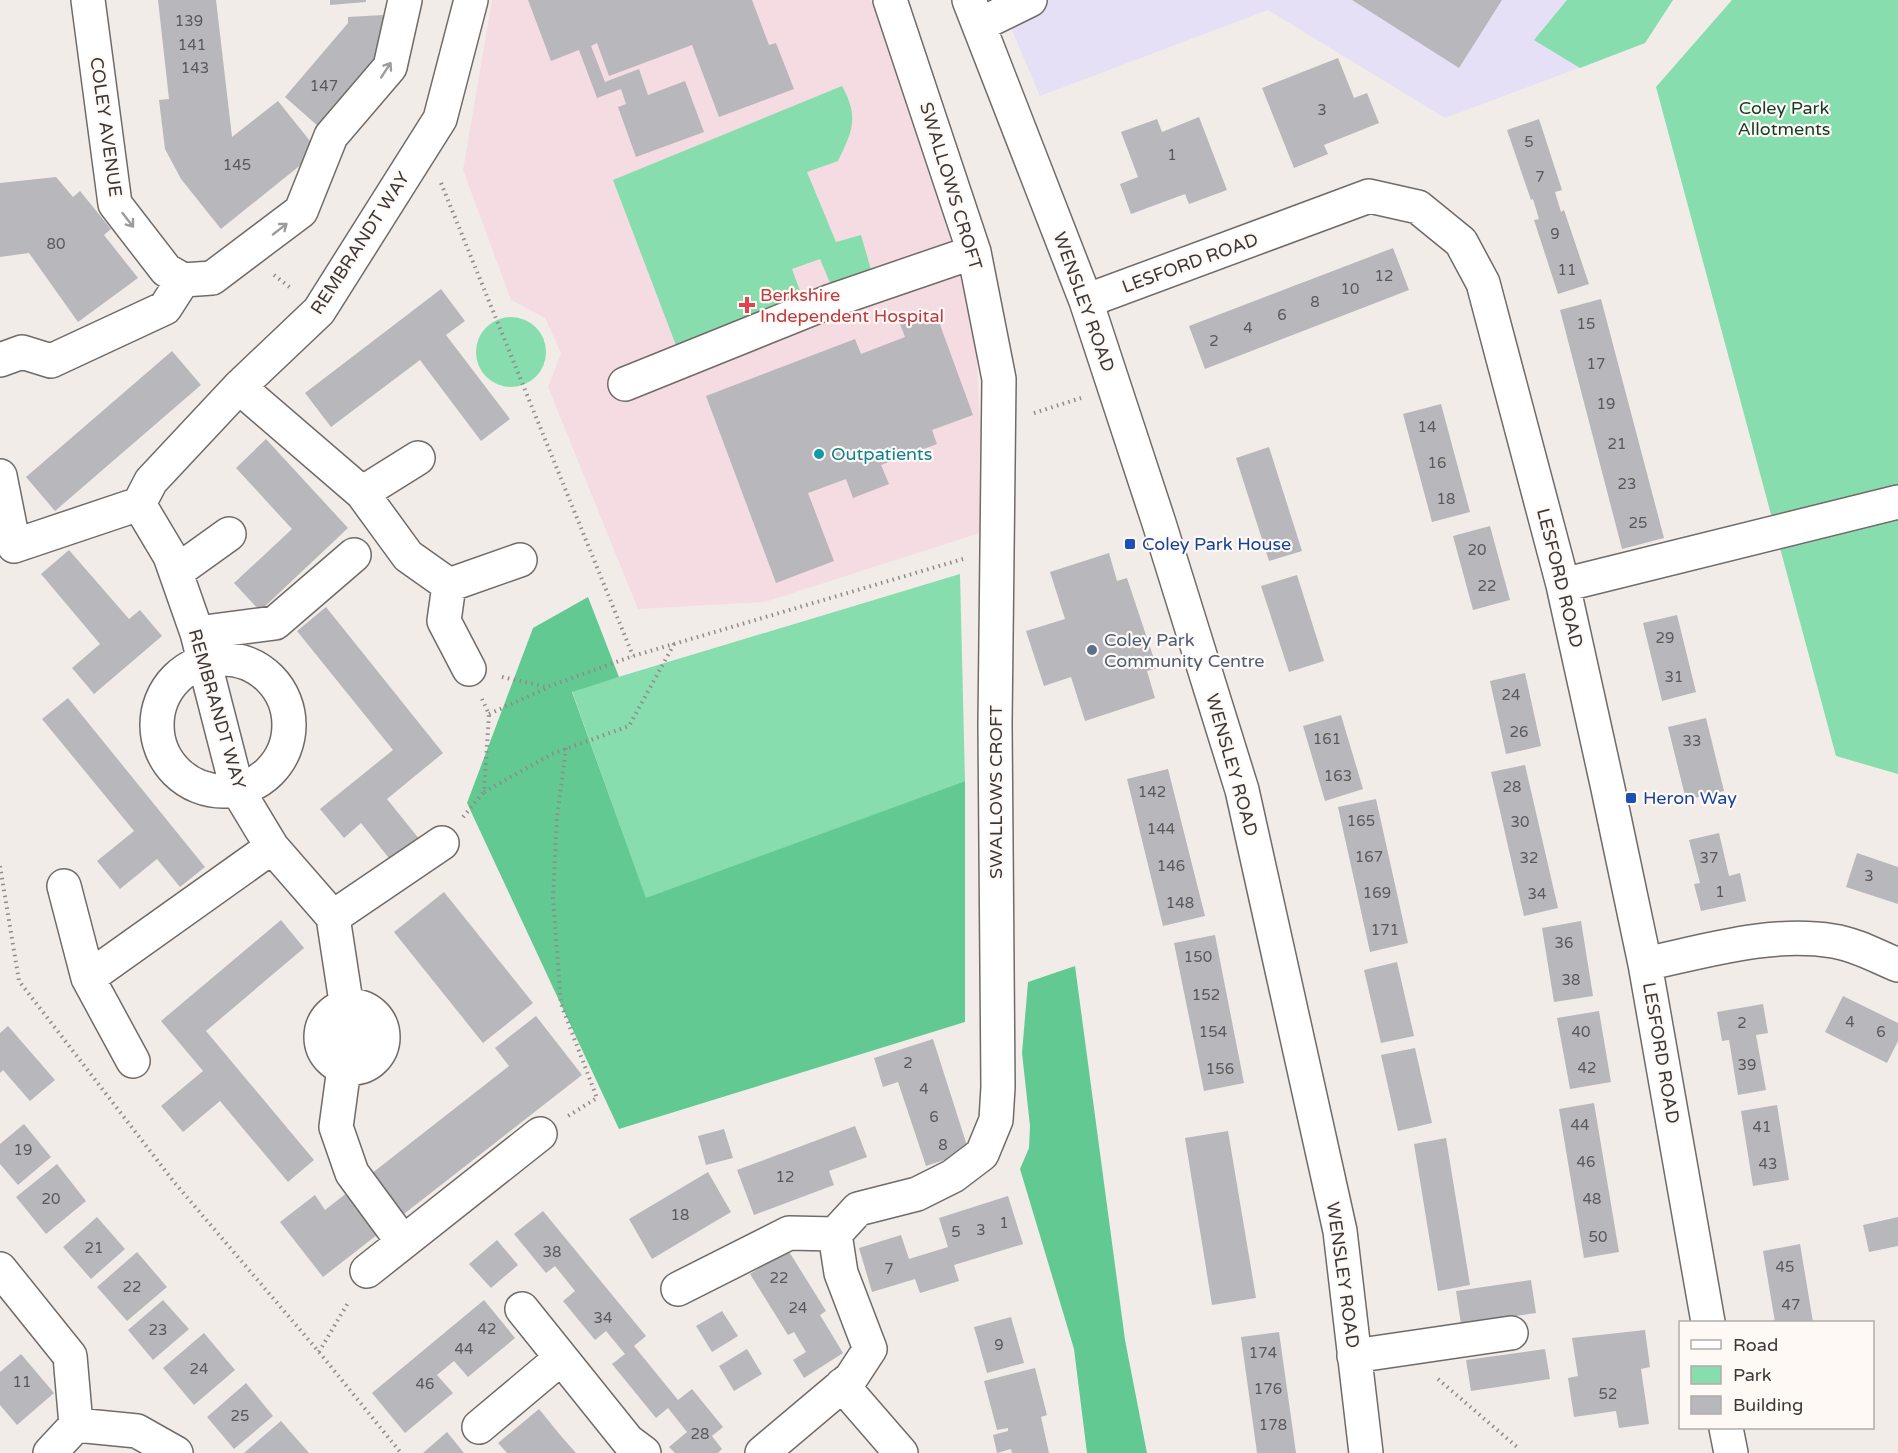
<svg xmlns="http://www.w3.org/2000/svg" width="1898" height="1453" font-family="'Varela Round',sans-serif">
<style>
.education{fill:#e5e0f5}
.medical{fill:#f5dce3}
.green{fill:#87ddad}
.forest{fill:#62c992}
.building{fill:#b7b7bc}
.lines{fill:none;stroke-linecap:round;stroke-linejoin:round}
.minor-casing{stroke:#706b68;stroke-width:36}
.path{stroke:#908c8a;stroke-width:4;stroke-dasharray:1.5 4.5;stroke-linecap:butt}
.minor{stroke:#fff;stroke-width:33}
.oneway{stroke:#9d9c9c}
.health-dot{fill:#e0444e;stroke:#fff9f6;stroke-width:2}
.culture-dot{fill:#0f9aa8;stroke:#fff9f6;stroke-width:2}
.transit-dot{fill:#1a4fb4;stroke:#fff9f6;stroke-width:2}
.service-dot{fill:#5c6f8a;stroke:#fff9f6;stroke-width:2}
.labels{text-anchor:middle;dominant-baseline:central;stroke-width:4.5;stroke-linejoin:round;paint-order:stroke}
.number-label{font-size:15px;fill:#5a5859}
.park-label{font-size:18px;fill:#113d27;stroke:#fff9f6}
.street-label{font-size:18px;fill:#3b3938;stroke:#fff9f6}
.health-label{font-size:18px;fill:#be3a42;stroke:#fff9f6;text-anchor:start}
.culture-label{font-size:18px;fill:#0d838f;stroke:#fff9f6;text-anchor:start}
.transit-label{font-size:18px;fill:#164399;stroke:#fff9f6;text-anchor:start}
.service-label{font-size:18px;fill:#4e5e75;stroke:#fff9f6;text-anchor:start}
</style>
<rect width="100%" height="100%" fill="#f2ece9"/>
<!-- education -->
<path class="education" d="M999,0H1673L1645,43L1445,118L1268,10L1040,96Z"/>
<!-- medical -->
<path class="medical" d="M492,0H871L974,311L986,531L765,602L638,609L548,387L561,353L545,318L511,300L463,170Z"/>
<!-- green -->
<path class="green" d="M1567,0H1673L1645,43L1580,68L1534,40Z
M1732,0H1898V774L1836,756L1656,87Z
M842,86C859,117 853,130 838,161L807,172L836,242L861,235L872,273L833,290L820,259L792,269L804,302L677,348L613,180Z
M476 352a35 35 0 1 1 70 0a35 35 0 1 1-70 0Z
M960,574L965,781L646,899L572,691Z"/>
<!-- forest -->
<path class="forest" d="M588,597L619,677L572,692L646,898L965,781V1022L619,1129L467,803L533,628Z
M1075,966L1125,1340L1147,1453H1087L1074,1349L1020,1169L1029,1148L1030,1126L1022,1053L1028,982Z"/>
<!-- building -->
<path class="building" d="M158,0H216L232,137L278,101L318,151L221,229L181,179L165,149L159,100L169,99Z
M330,0H366V2L330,5Z
M528,0H752L769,45L776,43L794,89L719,117L692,45L609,76L597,43L591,46L605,82L639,69L648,95L685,81L704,132L636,157L618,107L626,104L621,89L597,98L579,50L551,61Z
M1352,0H1502L1459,68Z
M383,15L385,49L319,127L285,97L348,23V17Z
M1338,58L1354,98L1367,93L1379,123L1324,145L1328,154L1294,168L1262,88Z
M1199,117L1227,190L1189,204L1185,194L1131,214L1120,184L1138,177L1121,132L1157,119L1162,132Z
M1539,119L1562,190L1555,192L1561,212L1564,210L1589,284L1558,294L1534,220L1539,219L1533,199L1531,200L1507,130Z
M56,177L73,197L80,191L111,229L104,235L138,278L78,322L29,253L0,257V183Z
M1393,248L1409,290L1205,369L1189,326Z
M441,289L465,321L446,335L510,419L481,441L420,360L331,427L305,393Z
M1601,299L1664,538L1622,549L1560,310Z
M935,311L973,415L932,430L937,444L881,465L889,484L853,498L846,479L808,493L834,561L776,583L706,396L855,339L861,354L905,337L900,324Z
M172,351L201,385L55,511L26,477Z
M1441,404L1470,512L1432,522L1403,414Z
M266,439L348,528L260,611L234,583L292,529L236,468Z
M1269,447L1302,551L1269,561L1236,458Z
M1490,526L1510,600L1473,610L1453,536Z
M69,550L129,619L140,610L162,636L94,694L72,668L100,644L41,574Z
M1109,553L1117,581L1127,578L1157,668L1147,671L1155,698L1085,721L1071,677L1044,686L1026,631L1065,619L1050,572Z
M1297,575L1324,661L1289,672L1261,586Z
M326,607L443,753L387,799L420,840L392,862L361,823L344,838L320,809L393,750L297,631Z
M1677,615L1696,692L1662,701L1643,623Z
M1525,673L1541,746L1506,754L1490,681Z
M68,698L205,867L180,887L157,859L120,889L97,861L134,831L42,719Z
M1341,715L1363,789L1325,801L1303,726Z
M1706,718L1724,791L1686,800L1668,727Z
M1525,765L1558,908L1524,916L1491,772Z
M1168,769L1205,916L1163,926L1127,779Z
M1376,799L1408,943L1370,952L1338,807Z
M1719,833L1729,876L1740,873L1746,901L1701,911L1694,884L1700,883L1689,840Z
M1857,853L1898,867V904L1846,887Z
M444,892L533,1003L483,1043L394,932Z
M281,920L304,948L206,1031L314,1160L288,1182L220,1101L183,1132L161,1106L203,1071L161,1021Z
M1581,921L1593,996L1554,1002L1542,928Z
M1215,935L1244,1083L1204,1091L1174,943Z
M1397,962L1414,1036L1381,1043L1364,970Z
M1843,996L1898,1023V1041L1887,1063L1825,1032Z
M1763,1004L1768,1033L1756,1035L1766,1090L1738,1095L1729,1040L1722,1041L1717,1012Z
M1599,1011L1611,1082L1570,1089L1557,1018Z
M536,1016L582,1075L323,1277L280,1222L315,1195L325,1210L509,1066L495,1048Z
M8,1026L55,1080L30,1101L3,1070L0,1073V1033Z
M933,1039L969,1152L926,1166L898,1082L883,1087L874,1058Z
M1415,1048L1432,1123L1398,1131L1381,1055Z
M1594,1103L1619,1252L1584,1258L1559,1109Z
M1777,1105L1789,1180L1753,1186L1741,1111Z
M24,1124L51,1157L18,1185L0,1164V1144Z
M855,1126L867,1157L829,1171L834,1185L754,1215L737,1170Z
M724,1129L733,1158L706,1165L698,1136Z
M1228,1131L1256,1298L1212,1305L1185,1138Z
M1446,1138L1470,1285L1438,1291L1414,1144Z
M57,1164L86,1201L46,1234L16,1197Z
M708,1172L731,1212L652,1259L629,1219Z
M1008,1196L1023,1244L954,1265L959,1281L920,1293L915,1279L872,1292L859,1248L901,1235L909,1259L948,1247L939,1218Z
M543,1211L646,1336L634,1346L678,1400L692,1389L723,1427L712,1436L722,1449L718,1453H675L669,1447L687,1432L668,1408L656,1418L612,1364L625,1354L606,1331L595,1340L563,1301L575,1291L555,1266L546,1273L514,1234Z
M97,1217L125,1249L91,1279L63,1247Z
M1898,1217V1246L1869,1252L1863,1225Z
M497,1240L518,1265L491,1288L469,1264Z
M1800,1244L1813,1322H1775L1763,1251Z
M788,1250L826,1311L820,1315L843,1353L804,1378L793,1360L806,1352L794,1332L788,1335L750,1274Z
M137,1252L167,1287L127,1321L97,1287Z
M1531,1280L1536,1313L1461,1324L1456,1291Z
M163,1300L189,1329L153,1360L128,1330Z
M484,1300L515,1338L468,1377L454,1361L437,1375L453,1393L405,1433L372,1393Z
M722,1311L738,1336L712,1352L696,1326Z
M1011,1317L1024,1363L987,1373L974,1327Z
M1645,1330L1650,1367L1641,1369L1649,1424L1619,1428L1616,1411L1574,1417L1568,1378L1578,1376L1572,1338Z
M1279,1332L1296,1453H1257L1241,1337Z
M204,1333L235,1370L194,1405L163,1368Z
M747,1349L762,1374L734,1391L719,1366Z
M1545,1349L1550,1379L1471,1391L1466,1360Z
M21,1354L54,1393L17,1425L0,1405V1372Z
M1035,1368L1047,1415L1041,1417L1049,1453H1012L1011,1449L997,1453L993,1435L1008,1431V1428L997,1430L984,1381Z
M246,1383L273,1416L234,1449L207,1417Z
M539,1409L561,1436L576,1453H507L498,1443Z
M281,1421L309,1453H244Z
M447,1432L464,1453H423Z"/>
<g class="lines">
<defs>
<path id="minor" d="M88,0L115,204L166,270L183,280L212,278L301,211L331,136L390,67L405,0
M969,0L1086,301L1159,523L1242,790L1340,1231L1366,1453
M979,25L1030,0
M1086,301L1369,196L1418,207L1461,242L1483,283L1563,585L1607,784L1645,964L1708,1322
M0,360L22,352L51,361L165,308L183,280
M625,384L831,301L974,252
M239,387L362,493L408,556L449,585L444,621L469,669
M0,476L14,546L139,504
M362,493L418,458
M176,572L229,534
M449,585L520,560
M1563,585L1898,502
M197,633L275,623L354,555
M157 725a66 66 0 1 1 132 0a66 66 0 1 1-132 0Z
M64,886L88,978L133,1061
M333,917L442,843
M1645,964C1706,951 1770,931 1833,941C1855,944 1878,957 1898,965
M88,978L272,847
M321 1037a31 31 0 1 1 62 0a31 31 0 1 1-62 0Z
M402,1241L352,1173L336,1127L344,1068L352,1041L333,917L272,847L237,789L197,633L170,556L139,504L151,481L239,387L319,311L440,119L471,0
M0,1269L70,1356L76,1425L50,1453
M367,1271L540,1134
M678,1289L789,1233L835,1234
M522,1309L628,1441L644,1453
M1354,1356L1511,1333
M842,1385L901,1453
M76,1425L137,1431L176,1453
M479,1427L560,1359
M1726,1428L1731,1453
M762,1453L851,1378L870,1349L841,1273L835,1234L858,1209L917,1194L953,1176L982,1154L996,1120L998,1087L995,724L999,379L974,252L890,0"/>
</defs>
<!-- minor casing -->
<use href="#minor" class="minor-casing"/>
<!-- path -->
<path class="path" d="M441,183L633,656
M274,275L292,289
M1034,413L1081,398
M502,677L547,687L633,656L963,559
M489,714L547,688
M566,748L557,817L553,898L561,1004L597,1098L568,1116
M484,792L552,754L629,726L674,644
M463,817L484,792L489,714L482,699
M0,866L19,981L174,1182L319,1352L401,1453
M319,1352L349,1301
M1438,1379L1517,1447"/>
<!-- minor -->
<use href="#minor" class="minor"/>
</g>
<!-- one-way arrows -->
<defs><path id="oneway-shaft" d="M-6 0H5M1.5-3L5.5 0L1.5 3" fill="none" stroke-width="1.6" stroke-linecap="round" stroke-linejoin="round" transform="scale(1.5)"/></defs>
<g class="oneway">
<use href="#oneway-shaft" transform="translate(386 70) rotate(-57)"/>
<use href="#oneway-shaft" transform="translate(128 220) rotate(52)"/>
<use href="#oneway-shaft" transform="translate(280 229) rotate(-38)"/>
</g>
<!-- markers -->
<path class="health-dot" d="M744 296h6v6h6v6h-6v6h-6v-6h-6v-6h6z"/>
<circle class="culture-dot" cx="819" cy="454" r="6"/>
<g class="transit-dot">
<rect x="1124" y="538" width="12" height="12" rx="3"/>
<rect x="1625" y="792" width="12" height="12" rx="3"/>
</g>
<circle class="service-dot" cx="1092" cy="650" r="6"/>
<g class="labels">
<!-- number labels -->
<g class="number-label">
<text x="189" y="21">139</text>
<text x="192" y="45">141</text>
<text x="195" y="68">143</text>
<text x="324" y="86">147</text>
<text x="1322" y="110">3</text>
<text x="1529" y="142">5</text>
<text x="1172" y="155">1</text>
<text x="237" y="165">145</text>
<text x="1540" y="177">7</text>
<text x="1555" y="234">9</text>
<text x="56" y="244">80</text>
<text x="1567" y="270">11</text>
<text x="1384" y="276">12</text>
<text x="1350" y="289">10</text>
<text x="1315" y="302">8</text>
<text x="1282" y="315">6</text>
<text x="1586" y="324">15</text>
<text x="1248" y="328">4</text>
<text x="1214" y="341">2</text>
<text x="1596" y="364">17</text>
<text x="1606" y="404">19</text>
<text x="1427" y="427">14</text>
<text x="1617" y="444">21</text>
<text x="1437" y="463">16</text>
<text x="1627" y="484">23</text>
<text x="1446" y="499">18</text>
<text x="1638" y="523">25</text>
<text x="1477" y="550">20</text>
<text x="1487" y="586">22</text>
<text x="1665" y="638">29</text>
<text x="1674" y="677">31</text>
<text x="1511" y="695">24</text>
<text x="1519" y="732">26</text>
<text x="1327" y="739">161</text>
<text x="1692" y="741">33</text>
<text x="1338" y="776">163</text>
<text x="1512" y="787">28</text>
<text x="1152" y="792">142</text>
<text x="1361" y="821">165</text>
<text x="1520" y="822">30</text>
<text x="1161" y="829">144</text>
<text x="1369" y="857">167</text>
<text x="1529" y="858">32</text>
<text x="1709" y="858">37</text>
<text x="1171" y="866">146</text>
<text x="1869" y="876">3</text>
<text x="1720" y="892">1</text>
<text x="1377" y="893">169</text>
<text x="1537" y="894">34</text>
<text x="1180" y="903">148</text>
<text x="1385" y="930">171</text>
<text x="1564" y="943">36</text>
<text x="1198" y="957">150</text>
<text x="1571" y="980">38</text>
<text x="1206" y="995">152</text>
<text x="1850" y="1022">4</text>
<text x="1742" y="1023">2</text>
<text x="1213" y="1032">154</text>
<text x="1581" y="1032">40</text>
<text x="1881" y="1032">6</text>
<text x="908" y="1063">2</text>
<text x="1747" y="1065">39</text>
<text x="1587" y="1068">42</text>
<text x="1220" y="1069">156</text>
<text x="924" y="1089">4</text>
<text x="934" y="1117">6</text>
<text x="1580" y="1125">44</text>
<text x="1762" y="1127">41</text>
<text x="943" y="1145">8</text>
<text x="23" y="1150">19</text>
<text x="1586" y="1162">46</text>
<text x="1768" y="1164">43</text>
<text x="785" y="1177">12</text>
<text x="51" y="1199">20</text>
<text x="1592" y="1199">48</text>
<text x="680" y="1215">18</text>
<text x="1004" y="1223">1</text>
<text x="981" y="1230">3</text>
<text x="956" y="1232">5</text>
<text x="1598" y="1237">50</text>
<text x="94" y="1248">21</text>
<text x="552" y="1252">38</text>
<text x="1785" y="1267">45</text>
<text x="889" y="1269">7</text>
<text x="779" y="1278">22</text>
<text x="132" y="1287">22</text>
<text x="1791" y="1305">47</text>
<text x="798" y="1308">24</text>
<text x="603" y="1318">34</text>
<text x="487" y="1329">42</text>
<text x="158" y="1330">23</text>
<text x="999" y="1345">9</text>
<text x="464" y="1349">44</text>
<text x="1263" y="1353">174</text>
<text x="199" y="1369">24</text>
<text x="22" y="1382">11</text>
<text x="425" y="1384">46</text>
<text x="1268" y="1389">176</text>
<text x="1608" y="1394">52</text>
<text x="240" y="1416">25</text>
<text x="1273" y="1425">178</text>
<text x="700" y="1434">28</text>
</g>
<!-- park labels -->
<g class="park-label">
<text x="1784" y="108">Coley Park<tspan x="1784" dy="21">Allotments</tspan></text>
</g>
<!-- street labels -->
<g class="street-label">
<text transform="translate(106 127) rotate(82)">COLEY AVENUE</text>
<text transform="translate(951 186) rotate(73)">SWALLOWS CROFT</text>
<text transform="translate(360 243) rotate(-57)">REMBRANDT WAY</text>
<text transform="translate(1190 263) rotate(-20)">LESFORD ROAD</text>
<text transform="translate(1084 302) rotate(70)">WENSLEY ROAD</text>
<text transform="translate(1560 578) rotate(76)">LESFORD ROAD</text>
<text transform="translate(217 709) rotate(74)">REMBRANDT WAY</text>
<text transform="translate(1232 765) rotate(74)">WENSLEY ROAD</text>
<text transform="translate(996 792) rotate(-90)">SWALLOWS CROFT</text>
<text transform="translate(1661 1053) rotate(80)">LESFORD ROAD</text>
<text transform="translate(1343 1275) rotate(82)">WENSLEY ROAD</text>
</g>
<!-- health labels -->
<g class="health-label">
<text x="760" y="295">Berkshire<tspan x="760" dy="21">Independent Hospital</tspan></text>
</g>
<!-- culture labels -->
<g class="culture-label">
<text x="831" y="454">Outpatients</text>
</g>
<!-- transit labels -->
<g class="transit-label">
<text x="1142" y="544">Coley Park House</text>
<text x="1643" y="798">Heron Way</text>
</g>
<!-- service labels -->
<g class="service-label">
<text x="1104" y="640">Coley Park<tspan x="1104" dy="21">Community Centre</tspan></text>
</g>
</g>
<!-- legend -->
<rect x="1679" y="1321" width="195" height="108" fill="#fff9f6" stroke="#b1acaa" stroke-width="1.5"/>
<rect x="1691" y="1340" width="30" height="9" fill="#ffffff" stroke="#b1acaa" stroke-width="1.5"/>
<text x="1733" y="1351" font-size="18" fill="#3b3938">Road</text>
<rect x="1691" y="1366" width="30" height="18" fill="#87ddad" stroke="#b1acaa" stroke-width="1.5"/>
<text x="1733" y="1381" font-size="18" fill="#3b3938">Park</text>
<rect x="1691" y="1396" width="30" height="18" fill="#b7b7bc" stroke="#b1acaa" stroke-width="1.5"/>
<text x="1733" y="1411" font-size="18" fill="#3b3938">Building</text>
</svg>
